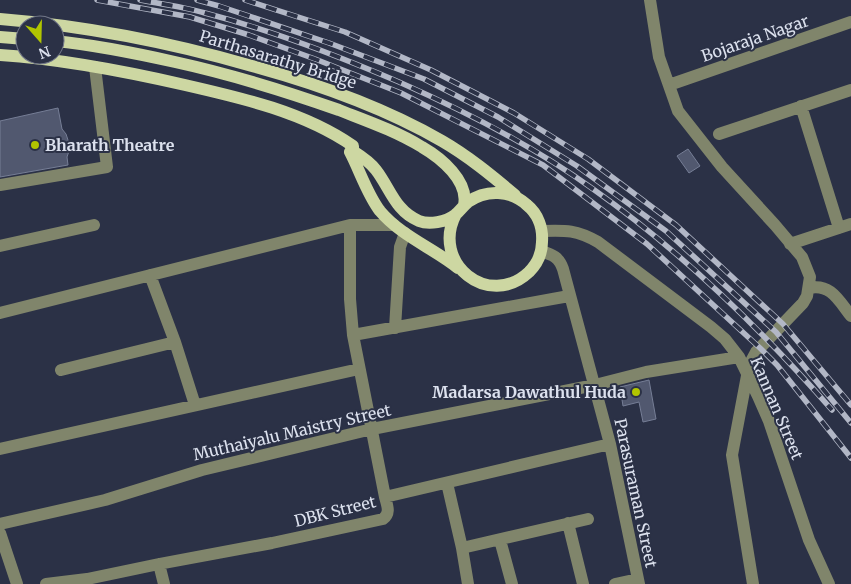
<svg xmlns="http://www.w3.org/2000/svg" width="851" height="584" font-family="Merriweather,serif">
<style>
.building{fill:#51586f;stroke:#767e96}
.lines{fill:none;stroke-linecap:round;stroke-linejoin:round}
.minor{stroke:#80856b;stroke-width:12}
.major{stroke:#cdd7a2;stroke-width:12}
.rail-casing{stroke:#b2b7c6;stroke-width:5.5}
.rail{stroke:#2b3146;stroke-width:4;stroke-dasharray:11;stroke-linecap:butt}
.poi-dot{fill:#b1c500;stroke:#2b3146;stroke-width:2}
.labels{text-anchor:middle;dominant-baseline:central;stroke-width:4;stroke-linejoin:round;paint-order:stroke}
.street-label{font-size:16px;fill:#dce1ee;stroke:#2b3146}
.poi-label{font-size:16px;font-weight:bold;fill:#dce1ee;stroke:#2b3146;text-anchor:start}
</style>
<rect width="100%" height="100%" fill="#2b3146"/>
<!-- building -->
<path class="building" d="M58,108L62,129L66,134L69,143V151L67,157L68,165L0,177V121Z
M688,149L700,166L689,173L677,156Z
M649,380L656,419L643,422L639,402L623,406L620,387Z"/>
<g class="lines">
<!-- minor -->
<path class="minor" d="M650,0L659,57L678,111L722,167L775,225L802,257L810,277L807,296L803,303L756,352L749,365L732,455L753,584
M669,85L851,22
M801,106L839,228
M719,134L851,90
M0,185L107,167L95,67
M350,225V299L353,335L385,497
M542,231C566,230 577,230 598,242L711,327L725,339L739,357L758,396L769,421L809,540L829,584
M790,244L851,224
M0,246L94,225
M541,251C553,255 559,257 563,269L610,444L639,584
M150,275L175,342L195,405
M809,288C831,283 839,301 851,316
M0,313L350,225H394
M395,328L400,247L405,233
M353,335L569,296
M61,370L175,342
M0,449L359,369
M447,483L462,548L468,584
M568,523L583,584
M0,524L105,500L202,470L372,429L595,385L646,372L739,357
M0,533L17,584
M500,540L512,584
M462,548L588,519
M159,564L164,584
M46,584L87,579L159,564L272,543L383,519C391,513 387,505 385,497L610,444
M615,584L638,579"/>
<!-- major -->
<path class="major" d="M0,19C86,26 169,42 252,66C318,84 383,107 442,141C468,156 491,175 515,195
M0,37L25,39
M55,41C95,45 135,53 175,62C230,74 285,91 339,110C367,121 396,131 422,147C441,158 469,181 464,205
M0,55C62,59 124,71 185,85C242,98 304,112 353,146V151C361,156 370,162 376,170C390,188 395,211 419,221C429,225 446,222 455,215C460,211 463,206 468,202C486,189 511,190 527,205C538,214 543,228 542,242C542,253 537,264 529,272C489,310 430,263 456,214
M352,148L350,152C360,171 367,194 380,211C401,236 433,248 458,268"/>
<defs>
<path id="rail" d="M97,0L190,17L249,35L315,59L401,93L543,165L647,244L760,348L777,365L851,458
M140,0C162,4 184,7 205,13C271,30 336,55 399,82C467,112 533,146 593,189C681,251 761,329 832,410
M197,0L219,6L329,43L424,79L498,117L577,166L666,231L776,332L851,423
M245,0L345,32L431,70L514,113L588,159L676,225L783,324L851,405"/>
</defs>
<!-- rail casing -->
<use href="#rail" class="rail-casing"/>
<!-- rail -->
<use href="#rail" class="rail"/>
</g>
<!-- markers -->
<g class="poi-dot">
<circle cx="35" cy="145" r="5"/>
<circle cx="636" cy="392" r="5"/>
</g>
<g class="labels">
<!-- street labels -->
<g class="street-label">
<text transform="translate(755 38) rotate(-19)">Bojaraja Nagar</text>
<text transform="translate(278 59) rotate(17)">Parthasarathy Bridge</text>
<text transform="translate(777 408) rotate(67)">Kannan Street</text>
<text transform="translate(292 432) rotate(-13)">Muthaiyalu Maistry Street</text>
<text transform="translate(636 493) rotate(78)">Parasuraman Street</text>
<text transform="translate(335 511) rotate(-14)">DBK Street</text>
</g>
<!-- poi labels -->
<g class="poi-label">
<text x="45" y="145">Bharath Theatre</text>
<text x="626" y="392" text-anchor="end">Madarsa Dawathul Huda</text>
</g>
</g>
<!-- north arrow -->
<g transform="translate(40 40) rotate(160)"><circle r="24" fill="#2b3146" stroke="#727789"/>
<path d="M0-4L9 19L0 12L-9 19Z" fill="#b1c500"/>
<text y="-8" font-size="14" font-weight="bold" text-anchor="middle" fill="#dce1ee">N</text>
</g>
</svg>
